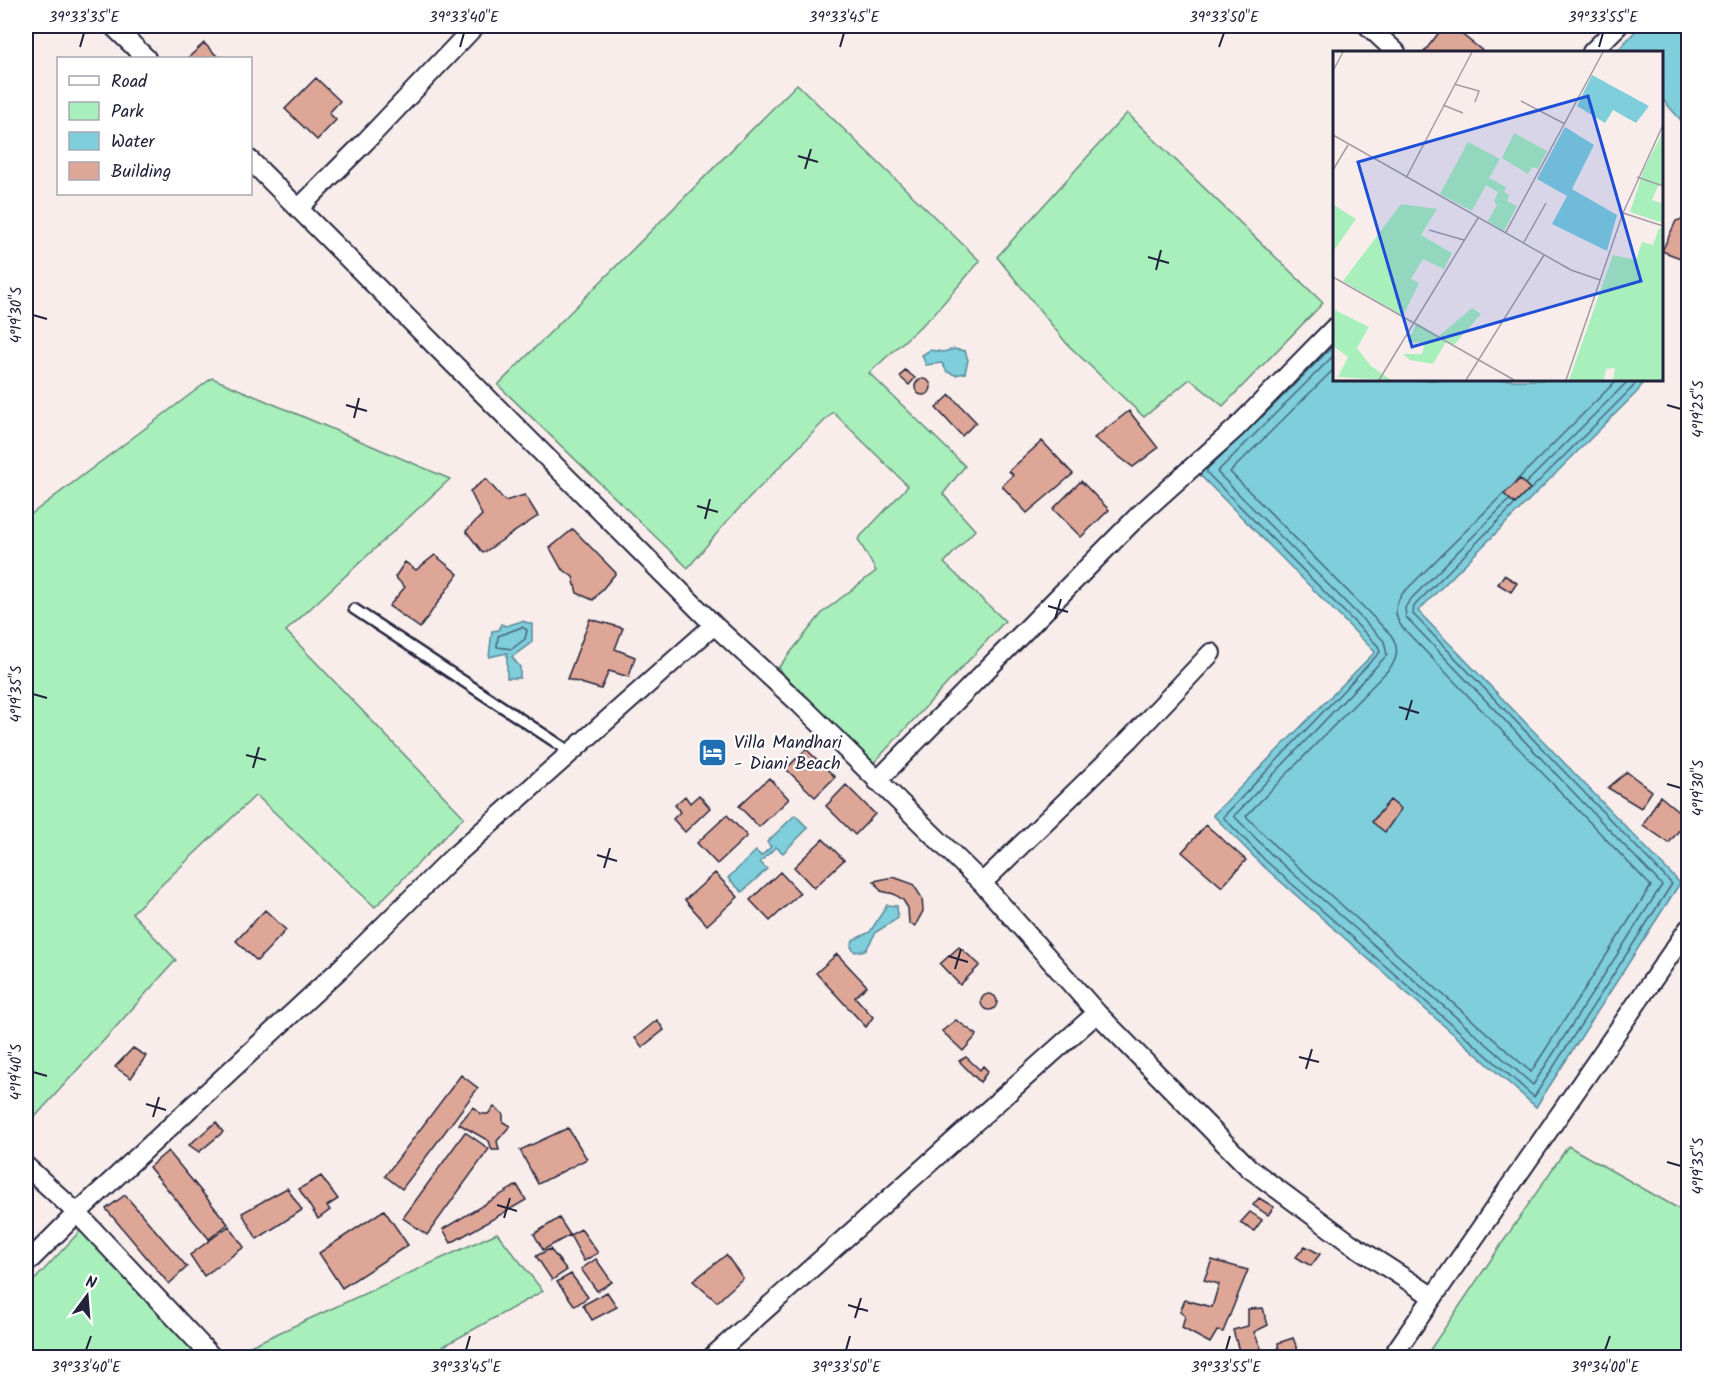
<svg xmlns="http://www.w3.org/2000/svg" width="1714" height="1383" font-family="Kalam,sans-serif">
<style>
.green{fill:#a8efbb;stroke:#65887b;stroke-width:1.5}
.water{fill:#7fcedb;stroke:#5a899b;stroke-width:1.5}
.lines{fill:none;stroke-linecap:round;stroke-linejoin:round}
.shore{stroke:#47677b;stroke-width:1.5}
.building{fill:#dea697;stroke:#22223b;stroke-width:1.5}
.lane-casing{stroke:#22223b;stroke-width:14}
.street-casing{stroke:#22223b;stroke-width:22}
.lane{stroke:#fff;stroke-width:9}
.street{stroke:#fff;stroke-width:18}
.ticks{fill:none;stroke:#22223b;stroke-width:2}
.labels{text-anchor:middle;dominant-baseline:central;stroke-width:4.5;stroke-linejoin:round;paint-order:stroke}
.poi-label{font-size:18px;fill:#22223b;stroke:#fff;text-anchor:start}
.inset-road{fill:none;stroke:#a29ca4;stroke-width:1.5}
.view{fill:#1d4ed8;fill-opacity:0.15;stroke:#1d4ed8;stroke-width:3}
.inset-edge{fill:none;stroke:#22223b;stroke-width:3}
.neatline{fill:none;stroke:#22223b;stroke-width:2}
.ticks-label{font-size:15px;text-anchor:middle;fill:#22223b}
</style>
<rect width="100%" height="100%" fill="#f8edea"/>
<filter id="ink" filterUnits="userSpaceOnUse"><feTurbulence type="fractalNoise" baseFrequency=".0167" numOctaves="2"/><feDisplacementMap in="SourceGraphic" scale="12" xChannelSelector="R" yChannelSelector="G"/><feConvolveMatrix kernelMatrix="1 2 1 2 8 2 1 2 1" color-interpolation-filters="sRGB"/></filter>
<g filter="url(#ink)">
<!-- green -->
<path class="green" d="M797,84L980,261L933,315L869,373L965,466L943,494L975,530L944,563L1005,621L870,767L778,668L823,612L876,571L858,539L908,486L833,412L728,520L688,568L498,385Z
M1127,113L1323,303L1223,406L1190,379L1144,417L1067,344L997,257Z
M212,378L450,479L286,631L464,817L375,907L256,795L132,913L176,960L26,1127V518Z
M1568,1146L1688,1214V1357H1425Z
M82,1229L201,1357L54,1358L26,1351V1289Z
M497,1233L543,1291L424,1357H226Z"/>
<!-- water -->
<path class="water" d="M1640,26H1688V128L1662,99V52L1617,51Z
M1334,336V380H1644L1638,391L1418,611L1680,883L1536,1107L1262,865L1213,815L1375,652L1196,471Z
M954,349L965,351L968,360L965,373L955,375L947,372L942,363L926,365L922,355L930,350L943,352Z
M522,621L532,624V642L512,657L520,667V678H507V653L489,657L492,631L499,630L501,624L506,626Z
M795,815L808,828L783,853L776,847L760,862L767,869L742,892L728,878L756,851L761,856L771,847L767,842Z
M887,905L897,906L898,918L876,932L866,950L855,952L851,947L853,940L870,932Z"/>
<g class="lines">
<!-- shore -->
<path class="shore" d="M1334,355L1217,472L1384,641L1387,655L1234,816L1272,855L1533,1085L1662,885L1406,617L1405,608L1409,601L1509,500
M1334,369L1230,472L1391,635C1399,647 1398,658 1390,668L1246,816L1278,849L1531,1072L1651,886L1402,627C1394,617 1394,606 1402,594L1503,494
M1262,417L1334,345
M1226,451L1207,469V473L1378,646L1380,652L1223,817L1266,861L1534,1097L1672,884L1413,614L1414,606L1514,505
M1515,482L1617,380
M1526,483L1629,380
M1531,489L1633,387L1637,380
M522,627L527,630L525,639L512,649L497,647L498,636Z"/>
</g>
<!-- building -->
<path class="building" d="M1444,26H1451L1484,52H1424Z
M204,43L219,58H188Z
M316,78L340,101L329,113L336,120L317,140L285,109Z
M1688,217V261L1662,251L1676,221Z
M905,370L915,378L909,385L900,377Z
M915 387a8 8 0 1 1 16 0a8 8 0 1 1-16 0Z
M950,395L976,422L962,436L936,408Z
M1129,411L1158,448L1133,467L1094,438Z
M1042,441L1073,474L1027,513L1002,486L1013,475L1009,471Z
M486,479L505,501L525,495L538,516L483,553L466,531L482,515L470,491Z
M1520,479L1530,489L1515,504L1504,494Z
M1081,481L1109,510L1081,537L1053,509Z
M573,529L616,573L593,600L577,593L573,577L561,568L550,548Z
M435,555L458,574L420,628L389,606L405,587L395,577L405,562L416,570Z
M1504,575L1517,583L1511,592L1498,584Z
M590,619L623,628L615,649L635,657L629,677L609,671L601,689L567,679Z
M806,749L835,777L815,797L786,769Z
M1627,772L1652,791L1641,808L1608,788Z
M769,778L789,799L759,827L739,806Z
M846,785L875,814L855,835L826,806Z
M699,795L710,808L685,832L673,819L680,812L675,805L685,796L690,803Z
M1660,796L1688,819L1669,843L1643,825Z
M1390,800L1401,809L1385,832L1372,822Z
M727,815L747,836L717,864L697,843Z
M1206,825L1246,860L1222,887L1182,852Z
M823,839L844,860L814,888L794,867Z
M780,872L800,893L770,921L750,900Z
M715,873L738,897L707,925L685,900Z
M893,877L913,884L922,898L923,911L915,926L909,923L908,908L903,900L894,894L881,891L874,881Z
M265,910L286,930L257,961L236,941Z
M959,947L980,965L960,985L940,964Z
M837,954L867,986L855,997L873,1017L866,1027L816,973Z
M981 1002a8 8 0 1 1 16 0a8 8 0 1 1-16 0Z
M657,1020L664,1030L642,1047L635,1038Z
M956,1020L977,1035L963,1051L942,1031Z
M133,1048L146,1056L131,1078L115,1067Z
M966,1057L980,1070L983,1066L988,1071L980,1082L959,1061Z
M461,1075L478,1088L402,1189L385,1176Z
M473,1107L481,1114H488L494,1107L503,1114V1122L510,1126L497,1141L499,1150H492L489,1141L459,1124Z
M216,1122L223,1132L199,1152L189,1145Z
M568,1128L587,1159L538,1184L520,1150Z
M465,1132L489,1149L427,1235L403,1218Z
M168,1151L228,1224L209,1239L149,1167Z
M321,1176L338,1199L327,1206L330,1210L318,1219L299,1189Z
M517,1185L526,1200L451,1243L443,1229Z
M287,1188L302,1210L257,1239L242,1213Z
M125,1195L187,1267L169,1284L106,1209Z
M1259,1198L1274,1207L1268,1215L1253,1205Z
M384,1210L408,1245L342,1288L319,1253Z
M1250,1212L1262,1220L1254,1231L1240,1223Z
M559,1218L570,1235L543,1250L534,1234Z
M229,1226L244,1247L204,1276L190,1255Z
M581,1229L598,1253L584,1261L570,1235Z
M1305,1246L1320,1254L1311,1266L1296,1257Z
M550,1249L567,1270L552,1280L536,1256Z
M726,1255L743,1278L717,1302L693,1281Z
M596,1259L612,1282L597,1291L581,1269Z
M1212,1260L1248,1270L1223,1332L1217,1331L1210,1343L1182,1328L1185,1316L1180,1312L1185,1300L1212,1307L1219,1284L1204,1280Z
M571,1274L588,1297L575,1306L557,1282Z
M607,1292L617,1307L592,1320L583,1305Z
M1263,1308L1268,1325L1254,1332L1265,1357L1279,1353L1278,1343L1293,1338L1301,1358H1241L1233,1330L1248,1326V1309Z"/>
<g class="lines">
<defs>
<path id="lane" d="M354,609L569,751"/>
<path id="street" d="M113,26L146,58
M1368,26L1396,52
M1592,52L1618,26
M250,160L714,625L801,705L982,883L1097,1013L1249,1168L1350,1243L1432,1296
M299,208L364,143L475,26
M877,781L1139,515L1236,428L1334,328
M982,883L1130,739L1211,653
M26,1166L77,1213L213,1358
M26,1264L77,1213L339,970L451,859L714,625
M711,1358L1097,1013
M1391,1358L1688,929"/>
</defs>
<!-- lane casing -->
<use href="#lane" class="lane-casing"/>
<!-- street casing -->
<use href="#street" class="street-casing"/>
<!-- lane -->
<use href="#lane" class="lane"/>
<!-- street -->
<use href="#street" class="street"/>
</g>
</g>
<!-- ticks -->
<path class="ticks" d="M80,47L84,33M460,47L464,33M840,47L844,33M1219,47L1224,33M1599,47L1603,33M798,156L818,162M805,169L811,149M1148,257L1169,263M1156,270L1161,250M33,315L47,319M346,405L367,411M1667,405L1681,409M354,418L359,398M697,506L718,512M705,519L710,499M1048,606L1068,612M1055,619L1061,599M33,694L47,698M1399,707L1419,713M1406,720L1412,700M246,755L266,760M253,768L259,747M1667,784L1681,788M597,855L617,861M604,868L610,848M948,956L968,962M955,969L961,949M1299,1057L1319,1062M1306,1069L1312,1049M33,1072L47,1076M146,1104L166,1110M153,1117L159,1097M1667,1162L1681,1166M497,1205L517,1211M504,1218L510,1198M848,1305L868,1311M855,1318L861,1298M86,1350L91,1336M466,1350L470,1336M846,1350L850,1336M1226,1350L1230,1336M1605,1350L1610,1336"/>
<!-- icons -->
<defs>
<symbol id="hotel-square" viewBox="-11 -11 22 22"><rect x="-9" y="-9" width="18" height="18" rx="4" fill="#1f6fb2" stroke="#fff"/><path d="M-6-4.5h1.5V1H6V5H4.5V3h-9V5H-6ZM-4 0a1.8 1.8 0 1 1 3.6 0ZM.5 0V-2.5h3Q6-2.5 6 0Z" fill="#fff"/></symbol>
</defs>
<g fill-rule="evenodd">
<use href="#hotel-square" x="696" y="736" width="33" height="33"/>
</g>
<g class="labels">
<!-- poi labels -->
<g class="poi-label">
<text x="734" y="743">Villa Mandhari<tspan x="734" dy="21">- Diani Beach</tspan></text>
</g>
</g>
<!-- overview -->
<g transform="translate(1333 51)">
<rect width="330" height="330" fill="#f8edea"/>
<path d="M330,81V135L326,133L319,149L330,153V172L297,161L311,118ZM181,82L214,100L205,118L199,116L195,123L169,107ZM135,91L167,108L156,127L173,136L171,141L176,144L174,150L184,155L171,180L155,170L164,154L161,150L165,141L153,134L139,160L107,143ZM68,153L104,158L88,184L119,202L111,218L90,208L78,228L86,232L70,265L10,230ZM1,154L23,168L0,201V155ZM326,177L330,178V329H280L282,317L273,318L271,329H236L280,204L303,209L309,191L320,194ZM139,257L148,263L121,294L113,291L100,313L77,309L70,303H89L92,292L74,291L84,272L106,285ZM2,259L36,276L24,297L38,315L58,329L5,326L15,306L0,295Z" fill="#a8efbb"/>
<path d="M259,24L316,55L303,72L280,59L272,72L244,55ZM232,76L261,94L239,138L284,164L274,200L219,173L234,145L204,128Z" fill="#7fcedb"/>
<path class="inset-road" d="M0,20L10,1M121,33L146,40L142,51M188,50L232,73M110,54L130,62M0,84L238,219L267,229M0,119L15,94M304,126L330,135M73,127L139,1M290,162L330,74M96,179L131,189M173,181L270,1M191,191L213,152M0,226L181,329M46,329L145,167M133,329L211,204M233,329L290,162L330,175"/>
<path class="view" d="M255,45L308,230L79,296L25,111Z"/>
<rect width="330" height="330" class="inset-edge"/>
</g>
<!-- margin -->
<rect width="1714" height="1383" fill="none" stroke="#fff" stroke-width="66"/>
<!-- legend -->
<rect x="57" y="57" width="195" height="138" fill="#ffffff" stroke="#a7a7b1" stroke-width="1.5"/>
<rect x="69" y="76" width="30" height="9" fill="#ffffff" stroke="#a7a7b1" stroke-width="1.5"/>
<text x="111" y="87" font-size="18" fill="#22223b">Road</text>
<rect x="69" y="102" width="30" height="18" fill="#a8efbb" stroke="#a7a7b1" stroke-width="1.5"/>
<text x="111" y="117" font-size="18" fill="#22223b">Park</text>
<rect x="69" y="132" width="30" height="18" fill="#7fcedb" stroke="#a7a7b1" stroke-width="1.5"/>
<text x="111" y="147" font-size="18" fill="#22223b">Water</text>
<rect x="69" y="162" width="30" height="18" fill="#dea697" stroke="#a7a7b1" stroke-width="1.5"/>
<text x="111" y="177" font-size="18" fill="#22223b">Building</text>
<!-- north arrow -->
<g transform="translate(87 1296) rotate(16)" stroke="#ffffff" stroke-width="4.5" paint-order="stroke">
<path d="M0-4.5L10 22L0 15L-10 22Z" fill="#22223b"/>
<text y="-9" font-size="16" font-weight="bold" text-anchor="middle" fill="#22223b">N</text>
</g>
<rect x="33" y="33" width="1648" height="1317" class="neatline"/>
<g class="ticks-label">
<text x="84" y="22">39°33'35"E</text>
<text x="464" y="22">39°33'40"E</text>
<text x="844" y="22">39°33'45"E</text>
<text x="1224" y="22">39°33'50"E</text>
<text x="1603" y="22">39°33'55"E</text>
<text transform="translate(16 315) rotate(-90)" y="5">4°19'30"S</text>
<text transform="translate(1698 409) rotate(-90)" y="5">4°19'25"S</text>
<text transform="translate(16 694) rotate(-90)" y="5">4°19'35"S</text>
<text transform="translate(1698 788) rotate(-90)" y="5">4°19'30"S</text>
<text transform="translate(16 1072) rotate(-90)" y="5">4°19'40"S</text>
<text transform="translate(1698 1166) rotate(-90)" y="5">4°19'35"S</text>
<text x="86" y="1372">39°33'40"E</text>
<text x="466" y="1372">39°33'45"E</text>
<text x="846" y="1372">39°33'50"E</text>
<text x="1226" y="1372">39°33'55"E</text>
<text x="1605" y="1372">39°34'00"E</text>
</g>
</svg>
